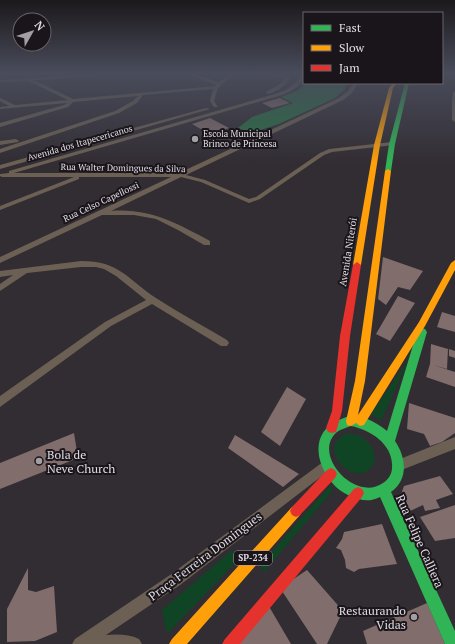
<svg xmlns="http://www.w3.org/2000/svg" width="455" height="644" font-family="'PT Serif',serif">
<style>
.green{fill:#0f4525}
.forest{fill:#267041}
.building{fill:#816d6b}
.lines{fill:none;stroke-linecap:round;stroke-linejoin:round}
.street{fill:#6b6053;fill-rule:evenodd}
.fast{fill:#30b455;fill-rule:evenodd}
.slow{fill:#ff9f0a;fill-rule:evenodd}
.jam{fill:#e5322d;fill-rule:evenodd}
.poi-dot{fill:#a39ea4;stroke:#19151a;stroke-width:1.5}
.labels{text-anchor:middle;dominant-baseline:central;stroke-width:4;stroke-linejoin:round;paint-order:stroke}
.far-poi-label{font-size:9px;fill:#e0dbe1;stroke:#19151a;text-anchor:start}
.far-street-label{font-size:9px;fill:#e0dbe1;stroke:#19151a}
.shield{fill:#19151a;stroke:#a4a0a5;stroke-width:1}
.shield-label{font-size:9px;font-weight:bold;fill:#e0dbe1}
.street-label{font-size:10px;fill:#e0dbe1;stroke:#19151a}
.near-poi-label{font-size:12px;fill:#e0dbe1;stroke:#19151a;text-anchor:start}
.near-street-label{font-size:12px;fill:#e0dbe1;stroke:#19151a}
</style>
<rect width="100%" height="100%" fill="#322d33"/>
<!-- green -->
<path class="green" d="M409,359L381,421L371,414Z
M345,434C361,432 374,443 375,459C365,496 312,452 345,434Z
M330,486L333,490L264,572L260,565Z
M232,550L238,560L167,634L162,610Z"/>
<!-- forest -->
<path class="forest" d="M307,83H346L345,89L335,98L279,124L251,133L238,128L252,117L293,103L281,97L297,91Z"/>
<!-- building -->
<path class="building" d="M280,98L290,103L272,108L262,103Z
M210,118L229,128L211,135L192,124Z
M383,257L423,271L410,290L398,287L386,305L378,299Z
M398,296L415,303L390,341L376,334Z
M442,312L455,316V332L437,327Z
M431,344L448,349L447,369L433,365L455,372V387L426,377L430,364Z
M449,349L455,351V358L449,356Z
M287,387L306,399L280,446L261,432Z
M409,403L455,418V433L442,442L430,446L424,434L407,429Z
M74,433L78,458L0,489V463Z
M235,435L299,474L283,487L228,448Z
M440,476L453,494L436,500L440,508L425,511L423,505L408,512L400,497L404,486Z
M455,505V538L435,541L420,517Z
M382,524L397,564L359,569L354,572L346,568L345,560L341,550L336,548L342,539L344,532Z
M28,568V590L36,592L54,586L57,632L35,641L7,642V609Z
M307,570L343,611L327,644H317L280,588Z
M267,603L291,644H234Z
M427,603L445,644H367L363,631Z"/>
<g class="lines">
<!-- street -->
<path class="street" d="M120,73H139L34,80L73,99L215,86L216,85L185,73H190L219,82L231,73H235L218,88L214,101L218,107H214L210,101L213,89L143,95L137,103L119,113L0,153V149L115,111L133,101L138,96L73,102L68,107L0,127V123L64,105L67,103L0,109V107L9,106L0,101V98L15,105L68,100L28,81L0,82V80Z
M252,73L287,76L288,73H292C289,84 279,91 268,94L266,92L280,84L286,78Z
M302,73H304C304,85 292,91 282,95L14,173H179L339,98L348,91L354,83H358L352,93L343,100L186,175L205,180L249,199L256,197L320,153L329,149L392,142L395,144L394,145L332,152L324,155L260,199L249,203L201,182L181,177L111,211C150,208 176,223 210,241V245H204L178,230L156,219L134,215H102L0,263V257L171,177H79V179L0,210V206L74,177H2L0,176V174L9,173V171L278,93C289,89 297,84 302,73Z
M453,92H455V122L452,120V100Z
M206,108L210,109L0,169V165Z
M16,139L19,141L18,142L0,145V141Z
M81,261C120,261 127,279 156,298C179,313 204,326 227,340L229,343L227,346H221L152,304L111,326L0,407V396L105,322L146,300L116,276L104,269L96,267H81L27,273L0,291V284L13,275L0,277V271Z
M455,437V449L399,471L395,469L393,465L395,461Z
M327,459L331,461L333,465L331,469L180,585L106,635C117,634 129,634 139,639L142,644H72L75,639L170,575Z"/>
<!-- fast -->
<path class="fast" d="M405,83H409L395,144L391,171L388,173L385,171L389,144Z
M422,328L425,329L427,332L395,441C406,457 409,479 391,492L455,631V644H445L380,497C368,503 360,500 348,495C339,491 331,483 326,474C314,454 315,430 339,420C342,419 347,416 351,416C362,414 379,424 387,431L417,332L419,329ZM351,426C371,430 394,445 392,468C392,474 388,480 383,483C355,503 311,454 337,432C341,429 346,428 351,426Z"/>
<!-- slow -->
<path class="slow" d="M393,83H397L393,88L380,145L361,265L357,268L353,265L374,145L389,88Z
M388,169L391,171L365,381L358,415L419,322L451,263L455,260V270L425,326L364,425L360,426L356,423L351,426L347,425L346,421L355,381L385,171Z
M296,505L300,507L302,511L300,515L187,644H169L172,639L292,507Z"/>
<!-- jam -->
<path class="jam" d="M357,262L361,265L350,336L342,411L336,432L332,433L328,432L326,428L332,411L340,336L353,265Z
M331,468L335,470L337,474L335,478L300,515L296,517L292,515L290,511L292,507L327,470Z
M358,487L362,489L364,493L362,497L240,644H222L225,639L354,489Z"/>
</g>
<!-- sky -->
<linearGradient id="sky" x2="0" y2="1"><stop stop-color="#1c191c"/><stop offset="0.45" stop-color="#494c5b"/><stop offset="1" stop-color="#494c5b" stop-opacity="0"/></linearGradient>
<rect width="455" height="163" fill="url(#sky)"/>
<!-- markers -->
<g class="poi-dot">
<circle cx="195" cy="139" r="4"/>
<circle cx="39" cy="461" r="4"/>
<circle cx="414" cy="617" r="4"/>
</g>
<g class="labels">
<!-- far-poi labels -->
<g class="far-poi-label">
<text x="203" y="134">Escola Municipal<tspan x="203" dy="10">Brinco de Princesa</tspan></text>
</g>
<!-- far-street labels -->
<g class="far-street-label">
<text transform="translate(80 143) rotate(-16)">Avenida dos Itapecericanos</text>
<text transform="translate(123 168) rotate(1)">Rua Walter Domingues da Silva</text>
<text transform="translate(101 202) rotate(-25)">Rua Celso Capellossi</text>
</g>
<!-- shield labels -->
<rect class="shield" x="234" y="551" width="38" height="14" rx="3"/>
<g class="shield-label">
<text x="253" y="558">SP-234</text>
</g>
<!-- street labels -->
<g class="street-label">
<text transform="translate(348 252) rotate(-81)">Avenida Niterói</text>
</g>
<!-- near-poi labels -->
<g class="near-poi-label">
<text x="47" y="454">Bola de<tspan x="47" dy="14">Neve Church</tspan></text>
<text x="406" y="610" text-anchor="end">Restaurando<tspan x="406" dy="14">Vidas</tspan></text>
</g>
<!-- near-street labels -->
<g class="near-street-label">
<text transform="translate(420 541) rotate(66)">Rua Felipe Calliera</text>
<text transform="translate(205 556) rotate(-37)">Praça Ferreira Domingues</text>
</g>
</g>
<!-- legend -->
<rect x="303" y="12" width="140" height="72" fill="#19151a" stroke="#69646a"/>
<rect x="311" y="25" width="20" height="6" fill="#30b455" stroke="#69646a"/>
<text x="339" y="32" font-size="12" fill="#e0dbe1">Fast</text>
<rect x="311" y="45" width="20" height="6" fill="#ff9f0a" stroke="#69646a"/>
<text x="339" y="52" font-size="12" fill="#e0dbe1">Slow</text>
<rect x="311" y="65" width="20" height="6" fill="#e5322d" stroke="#69646a"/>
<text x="339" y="72" font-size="12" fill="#e0dbe1">Jam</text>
<!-- north arrow -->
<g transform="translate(32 32) rotate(51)"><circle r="19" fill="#19151a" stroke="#69646a"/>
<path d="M0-3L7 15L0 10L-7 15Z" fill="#a39ea4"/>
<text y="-6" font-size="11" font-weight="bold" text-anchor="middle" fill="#e0dbe1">N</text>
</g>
</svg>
